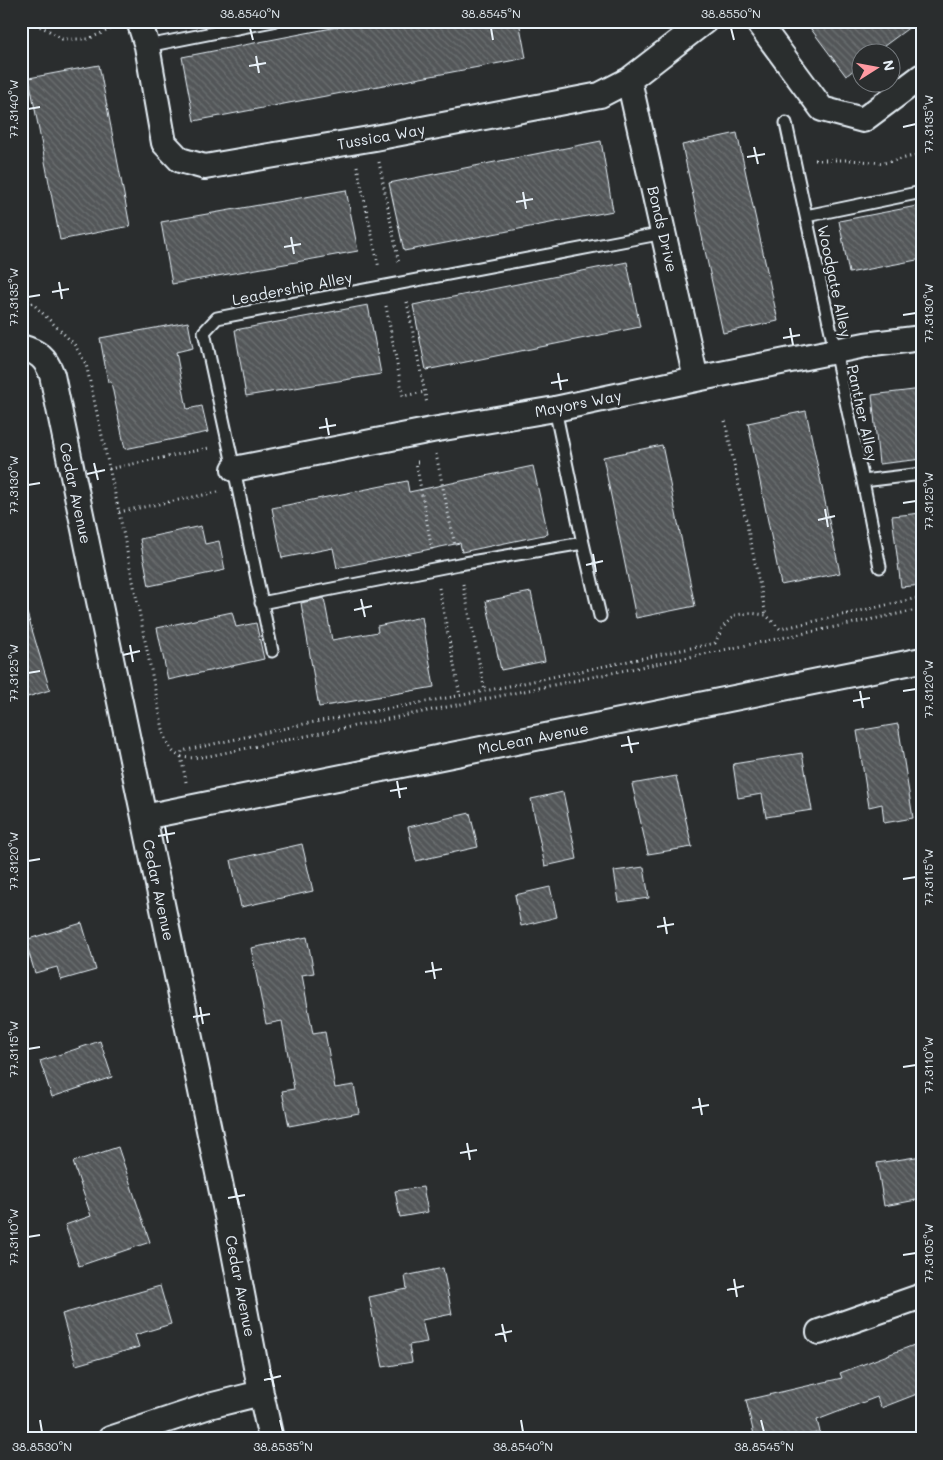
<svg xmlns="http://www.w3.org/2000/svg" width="943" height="1460" font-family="Mali,sans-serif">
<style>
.building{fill:url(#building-back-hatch);stroke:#e8f1f8}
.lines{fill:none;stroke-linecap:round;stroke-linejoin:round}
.service-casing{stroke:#e8f1f8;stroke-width:15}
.minor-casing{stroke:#e8f1f8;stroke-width:28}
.path{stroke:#e8f1f8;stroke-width:3;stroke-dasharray:1 4;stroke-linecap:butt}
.service{stroke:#2a2d2e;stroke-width:11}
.minor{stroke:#2a2d2e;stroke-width:24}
.ticks{fill:none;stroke:#e8f1f8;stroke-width:2}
.labels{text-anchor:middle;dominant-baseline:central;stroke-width:5;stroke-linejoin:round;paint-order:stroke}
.street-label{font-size:15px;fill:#e8f1f8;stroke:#2a2d2e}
.neatline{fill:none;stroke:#e8f1f8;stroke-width:2}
.ticks-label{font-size:12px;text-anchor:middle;fill:#e8f1f8}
</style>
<defs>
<pattern id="building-back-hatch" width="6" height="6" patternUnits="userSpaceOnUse" patternTransform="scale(1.25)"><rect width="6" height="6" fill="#535759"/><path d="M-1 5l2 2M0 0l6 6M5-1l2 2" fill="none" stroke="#6c7072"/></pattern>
</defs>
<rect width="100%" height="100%" fill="#2a2d2e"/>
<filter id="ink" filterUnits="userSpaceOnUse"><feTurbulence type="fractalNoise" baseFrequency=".02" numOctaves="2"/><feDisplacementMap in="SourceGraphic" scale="10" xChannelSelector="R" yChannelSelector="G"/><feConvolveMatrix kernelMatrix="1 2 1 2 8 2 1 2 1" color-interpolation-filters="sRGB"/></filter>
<g filter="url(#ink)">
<!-- building -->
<path class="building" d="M368,21H519L526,58L194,121L182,57Z
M805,21H918L876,52H860V65L846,76Z
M99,65L130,226L60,240L29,78Z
M737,133L778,321L723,333L682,145Z
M601,141L613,211L404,251L389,183Z
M346,190L358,251L172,284L161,222Z
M922,205V259L849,273L839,221Z
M627,262L640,327L426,370L413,305Z
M368,305L381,374L246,396L235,330Z
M188,322L193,348L176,352L187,409L202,406L208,432L125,449L111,382H108L100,338Z
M922,389V459L879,464L872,395Z
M806,411L840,573L781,585L748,423Z
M662,445L695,606L636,618L603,457Z
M533,466L548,534L462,552L460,543L337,568L333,548L282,558L272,508L407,481L409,492Z
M922,513V585L901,587L892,516Z
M201,526L205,544L219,541L225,570L149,586L140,539Z
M531,592L545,661L501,670L486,601Z
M324,598L332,640L378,632L377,626L422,617L434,687L319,707L301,603Z
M232,612L236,627L256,623L264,659L168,680L157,628Z
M27,613L50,690L21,699V614Z
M898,724L913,818L884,823L882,804L869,807L857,731Z
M802,753L812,810L766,817L762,794L738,798L733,764Z
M676,776L692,847L648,854L632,784Z
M563,792L577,859L545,866L531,799Z
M470,813L478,847L416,861L408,827Z
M302,844L313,891L241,907L231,860Z
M644,867L649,898L619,902L614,871Z
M550,887L557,917L521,926L515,895Z
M82,923L96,970L61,980L57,967L35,973L25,940Z
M307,937L314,973L302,975L313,1034L325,1032L335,1088L354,1085L359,1113L289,1126L282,1091L294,1089L282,1021L266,1024L251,948Z
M100,1041L112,1077L52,1097L40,1061Z
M118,1147L150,1242L79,1266L65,1225L91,1216L73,1162Z
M922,1156V1199L884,1206L877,1163Z
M423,1187L428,1212L400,1217L395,1191Z
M443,1268L452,1314L422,1320L427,1342L409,1345L412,1362L383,1367L369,1297L407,1289L405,1276Z
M160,1286L171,1324L135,1335L139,1347L76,1365L62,1314Z
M922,1342V1392L881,1408L877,1397L817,1420L820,1432L789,1439H755L746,1400L842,1378L840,1373Z"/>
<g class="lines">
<defs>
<path id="service" d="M147,46L273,21
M786,123L863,481L880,567
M806,216L922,192
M863,481L922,474
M583,543L600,616
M261,603L459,564L583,543L555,409
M272,651L234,469L204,332L217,318L664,233
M914,1439L922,1435"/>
<path id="minor" d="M139,21L147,46L164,143L180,160L205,167L375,138L600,95L629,80L705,21
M757,21L822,109L863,120L922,76
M629,80L696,379
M21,347C38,352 46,358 52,375L228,1221L261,1393L271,1439
M234,469L432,430L555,409L696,379L865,345L922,338
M144,817L922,660
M819,1332L922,1296
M110,1439L209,1406L261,1393"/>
</defs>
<!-- service casing -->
<use href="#service" class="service-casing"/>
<!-- minor casing -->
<use href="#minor" class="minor-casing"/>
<!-- path -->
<path class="path" d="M26,21L46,29L62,39H88L113,28
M815,160H850L884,163L922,154
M379,162L399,264
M357,166L379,268
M21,292L74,344L86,364L119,512L164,734C166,738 168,745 171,749C180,762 196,757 209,756L922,609
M407,302L427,404
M386,306L403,396L425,392
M725,421L766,615
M436,454L455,546
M418,462H416L432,550
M109,469L209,448
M119,512L218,492
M463,584L485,691
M439,588L460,696
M186,782L181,756L182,751L304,724L485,691L715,643L723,627L735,615L750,613L766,615L780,629L922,597"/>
<!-- service -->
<use href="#service" class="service"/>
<!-- minor -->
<use href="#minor" class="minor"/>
</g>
</g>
<!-- ticks -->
<path class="ticks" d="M250,28L253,40M491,28L493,40M731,28L734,40M256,56L259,73M249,66L266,63M28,109L40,107M903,127L916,124M754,147L758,164M747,157L765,154M523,192L526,209M516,202L533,199M291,237L294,254M284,247L301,244M59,282L62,299M52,292L69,289M28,297L40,295M903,315L916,313M790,328L793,345M783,338L800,335M558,373L561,390M551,383L568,380M326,418L329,435M319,428L336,425M94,463L98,480M87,474L105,470M28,485L40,483M903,503L916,501M825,509L828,527M818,520L835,516M593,554L596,572M586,565L603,561M361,599L365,617M354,610L372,606M130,645L133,662M123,655L140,651M28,673L40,671M860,691L863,708M903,691L916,689M853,701L870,698M628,736L632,753M621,746L639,743M397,781L400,798M390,791L407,788M165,826L168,843M158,836L175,833M28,861L40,859M903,879L916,877M664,917L667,934M657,927L674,924M432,962L435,979M425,972L442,969M200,1007L203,1024M193,1017L210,1014M28,1049L40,1047M903,1067L916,1065M699,1098L702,1115M692,1108L709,1105M467,1143L470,1160M460,1153L477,1150M235,1188L239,1205M228,1198L245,1195M28,1237L40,1235M903,1255L916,1253M734,1279L737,1297M727,1290L744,1286M502,1324L506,1342M495,1335L512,1331M270,1369L274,1387M264,1380L281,1376M40,1420L42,1432M280,1420L283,1432M521,1420L523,1432M761,1420L764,1432"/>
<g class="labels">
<!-- street labels -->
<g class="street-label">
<text transform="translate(381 136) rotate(-10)">Tussica Way</text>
<text transform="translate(663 229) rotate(77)">Bonds Drive</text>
<text transform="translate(835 281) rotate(78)">Woodgate Alley</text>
<text transform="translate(292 288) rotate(-11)">Leadership Alley</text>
<text transform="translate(578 403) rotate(-11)">Mayors Way</text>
<text transform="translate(863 413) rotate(78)">Panther Alley</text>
<text transform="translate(76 493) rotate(78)">Cedar Avenue</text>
<text transform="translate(533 738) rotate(-11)">McLean Avenue</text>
<text transform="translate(159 890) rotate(78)">Cedar Avenue</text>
<text transform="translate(241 1286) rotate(79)">Cedar Avenue</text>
</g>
</g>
<!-- margin -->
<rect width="943" height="1460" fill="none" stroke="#2a2d2e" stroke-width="55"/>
<!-- north arrow -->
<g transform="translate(876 68) rotate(79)"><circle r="24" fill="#2a2d2e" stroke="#767b7f"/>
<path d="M0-4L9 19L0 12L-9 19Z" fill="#ff9aa2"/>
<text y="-8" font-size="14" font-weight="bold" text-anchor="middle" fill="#e8f1f8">N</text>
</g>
<rect x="28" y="28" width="888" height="1404" class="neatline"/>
<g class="ticks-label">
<text x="250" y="18">38.8540°N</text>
<text x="491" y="18">38.8545°N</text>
<text x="731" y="18">38.8550°N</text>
<text transform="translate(14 109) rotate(-90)" y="4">77.3140°W</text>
<text transform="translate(929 124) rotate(-90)" y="4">77.3135°W</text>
<text transform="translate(14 297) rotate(-90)" y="4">77.3135°W</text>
<text transform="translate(929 313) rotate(-90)" y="4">77.3130°W</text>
<text transform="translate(14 485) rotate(-90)" y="4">77.3130°W</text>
<text transform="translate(929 501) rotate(-90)" y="4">77.3125°W</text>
<text transform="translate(14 673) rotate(-90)" y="4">77.3125°W</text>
<text transform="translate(929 689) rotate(-90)" y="4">77.3120°W</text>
<text transform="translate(14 861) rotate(-90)" y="4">77.3120°W</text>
<text transform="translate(929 877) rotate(-90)" y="4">77.3115°W</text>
<text transform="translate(14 1049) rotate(-90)" y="4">77.3115°W</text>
<text transform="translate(929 1065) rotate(-90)" y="4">77.3110°W</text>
<text transform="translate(14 1237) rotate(-90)" y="4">77.3110°W</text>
<text transform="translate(929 1253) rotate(-90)" y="4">77.3105°W</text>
<text x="42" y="1451">38.8530°N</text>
<text x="283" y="1451">38.8535°N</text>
<text x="523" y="1451">38.8540°N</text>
<text x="764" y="1451">38.8545°N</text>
</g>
</svg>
